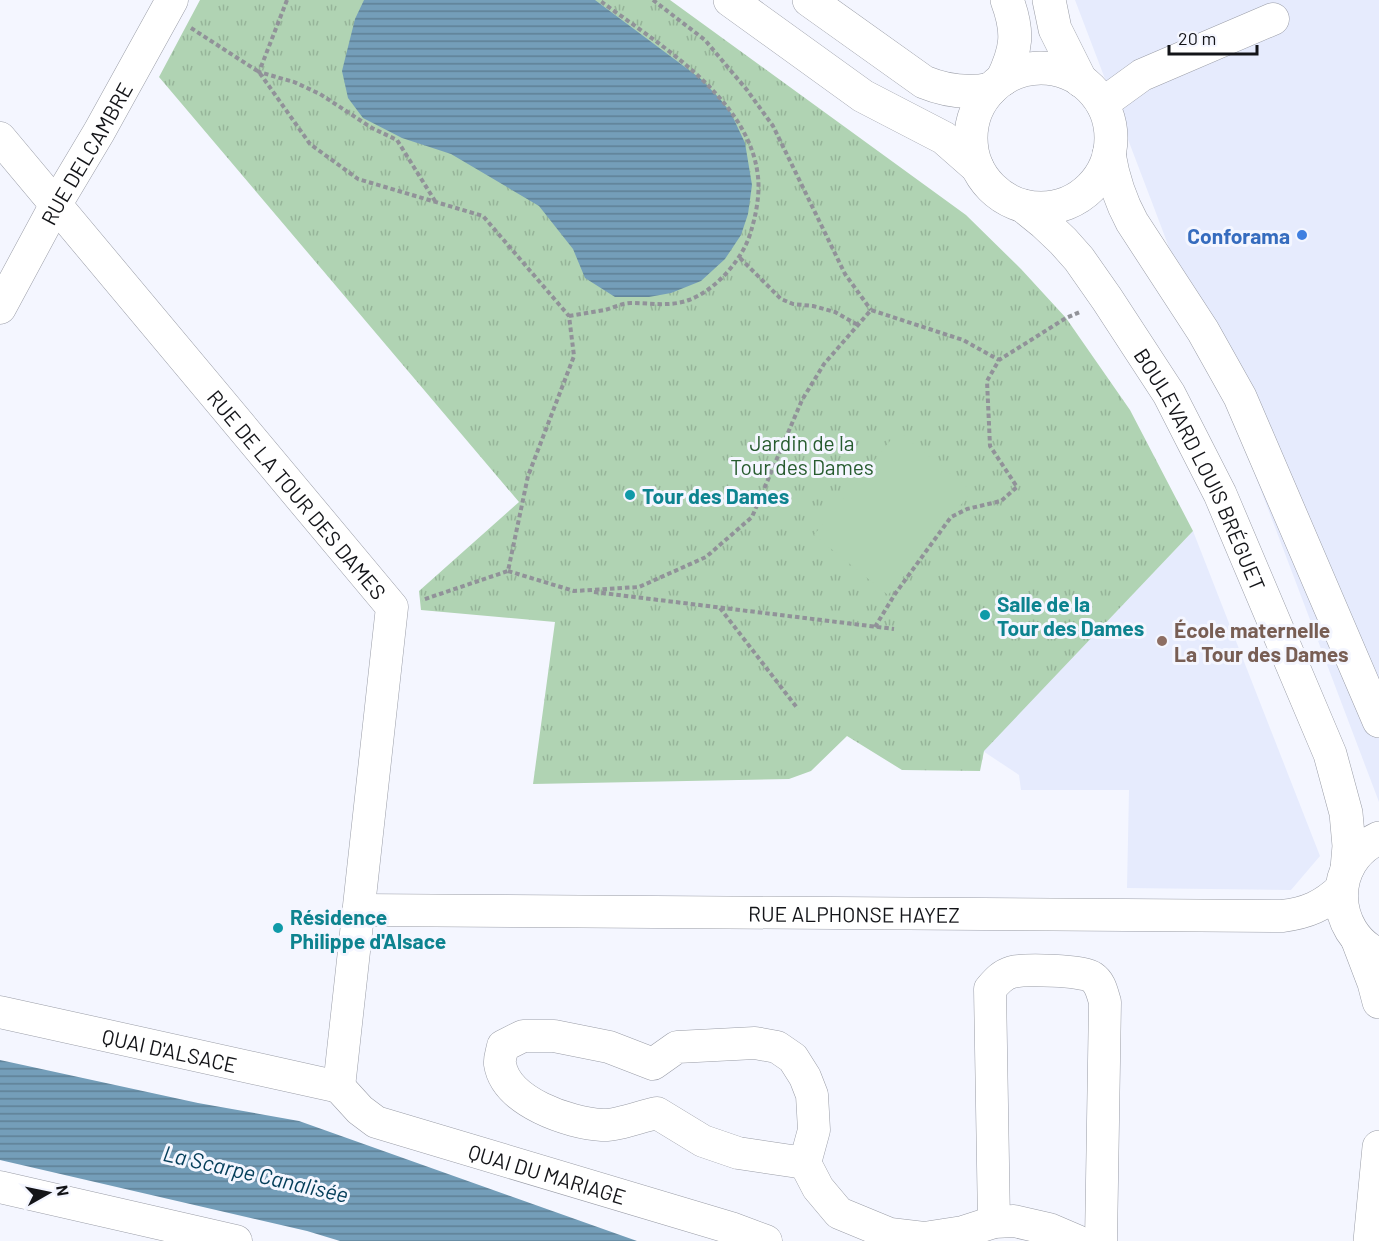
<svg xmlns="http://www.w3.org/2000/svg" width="1379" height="1241" font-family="Barlow,sans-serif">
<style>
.built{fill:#e6ebfd}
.grass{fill:url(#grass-tufts)}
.pitch{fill:#b0d3b3}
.water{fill:url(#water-rules)}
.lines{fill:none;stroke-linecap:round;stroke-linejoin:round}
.minor-casing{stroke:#9a9da7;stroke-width:33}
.major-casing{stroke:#9a9da7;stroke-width:34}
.path{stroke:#919299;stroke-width:4;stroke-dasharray:4.5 3;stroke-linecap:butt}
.minor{stroke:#fff;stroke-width:32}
.major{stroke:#fff;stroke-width:33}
.shop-dot{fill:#3f7fe0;stroke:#f4f6ff;stroke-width:2}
.culture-dot{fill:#0f9aa8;stroke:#f4f6ff;stroke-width:2}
.education-dot{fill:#8d6e63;stroke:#f4f6ff;stroke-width:2}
.labels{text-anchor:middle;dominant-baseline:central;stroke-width:6;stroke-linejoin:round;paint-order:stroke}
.street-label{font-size:21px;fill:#131418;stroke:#f4f6ff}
.shop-label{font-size:21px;font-weight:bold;fill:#366cbe;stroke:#f4f6ff;text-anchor:end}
.park-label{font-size:21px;fill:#275c2f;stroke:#f4f6ff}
.culture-label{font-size:21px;font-weight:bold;fill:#0d838f;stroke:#f4f6ff;text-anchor:start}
.education-label{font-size:21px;font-weight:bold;fill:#785e54;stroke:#f4f6ff;text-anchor:start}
.water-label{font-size:22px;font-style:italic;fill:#033d59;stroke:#f4f6ff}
</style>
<defs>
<pattern id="grass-tufts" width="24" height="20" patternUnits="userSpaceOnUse" patternTransform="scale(1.5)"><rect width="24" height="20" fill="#b0d3b3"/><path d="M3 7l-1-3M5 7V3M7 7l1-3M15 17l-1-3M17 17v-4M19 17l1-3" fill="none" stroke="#96b499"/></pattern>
<pattern id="water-rules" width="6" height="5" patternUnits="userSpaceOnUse" patternTransform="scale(1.5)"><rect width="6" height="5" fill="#749eb9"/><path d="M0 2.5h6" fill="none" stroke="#5e8095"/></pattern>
</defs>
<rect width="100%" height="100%" fill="#f4f6ff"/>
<!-- built -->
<path class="built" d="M1075,0H1379V802L1156,213Z
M1193,531L1320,856L1291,890L1127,888L1129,790H1021L1019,775L983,751Z"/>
<!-- grass -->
<path class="grass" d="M200,0H670L966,215L1021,269L1066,318L1130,410L1193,531L984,751L980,771L902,770L847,736L811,771L789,779L533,784L555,622L421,610L419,591L519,502L159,77Z"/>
<!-- pitch -->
<path class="pitch" d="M898,431L972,491L888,595L814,535Z"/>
<!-- water -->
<path class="water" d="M364,0H595L701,79L720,99L731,113L745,143L752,185L748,214L741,235L725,259L701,281L671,293L649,297H615L585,278L573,249L539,206L451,154L402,138L363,118L348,98L342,71L355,19Z
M0,1060L198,1103L299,1121L637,1241H340L307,1231L0,1160Z"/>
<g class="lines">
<defs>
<g id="minor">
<path d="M1102,104L1142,75L1273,19"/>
<path id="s1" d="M0,138L392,607L339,1087"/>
<path id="s2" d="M0,308L56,204L99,132L172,0"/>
<path id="s3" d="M359,910L1282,916C1307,913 1323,906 1341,889"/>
<path id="s4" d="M0,1012L339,1087"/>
<path d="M523,1036H554L609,1047L653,1064L677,1047L755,1043L777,1047L793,1058L805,1077L812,1095L814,1130L805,1163L738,1153L703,1141L657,1113C641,1116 617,1126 602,1125C569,1123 506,1102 500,1064C499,1059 502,1052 503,1046Z"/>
<path id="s5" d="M339,1087L360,1110L376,1122L731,1228L766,1241"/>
<path d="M805,1163L818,1188L839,1213L890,1234L924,1238L963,1232L994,1222L1014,1221L1049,1229L1077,1241"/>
<path d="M0,1187L236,1241"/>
<path d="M994,1222L990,989C997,981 1002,975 1012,972C1025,969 1082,970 1092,977C1101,983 1102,993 1105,1002L1101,1241"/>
</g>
<g id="major">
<path d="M730,0L863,96L944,138L977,167"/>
<path d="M809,0L924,82C946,91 968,94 991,89"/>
<path d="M1049,0L1055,29L1081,81"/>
<circle cx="1041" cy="138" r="70"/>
<path d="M1002,80C1017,49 1019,32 1007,0"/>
<path d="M1109,154C1113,178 1120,200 1132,222L1203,331L1240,397L1379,721"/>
<path id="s6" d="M1023,206L1044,223L1063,241L1079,259L1107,299L1169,394L1220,494L1330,754L1346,813L1349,846L1347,869"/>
<path d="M1379,838C1328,861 1330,932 1379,955"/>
<path d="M1358,941L1374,983L1379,1002"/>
<path d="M1370,1241L1379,1147"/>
</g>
</defs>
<!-- minor casing -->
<use href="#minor" class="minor-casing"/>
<!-- major casing -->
<use href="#major" class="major-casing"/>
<!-- path -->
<path class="path" d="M287,0L259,72L294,82L320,94L372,128L397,140L435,201
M653,0L705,40L747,90L773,126L845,274L871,310
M191,28L259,72L310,144L358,179L483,216L569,316L574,356L528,476L508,571L422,600
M740,258L781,299L793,304L813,306L835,312L858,325
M569,316C581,314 593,312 605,310C613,308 622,303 631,303C651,303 670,307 689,300C716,290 744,258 751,231C756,215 760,194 758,177C750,98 657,43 599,0
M508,571L574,591L639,587L706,557L752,517L802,400L824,364L871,310L963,340L999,360
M594,592L894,629
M720,608L798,709
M875,627L895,594L951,517L967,509L1001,501L1017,487L990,446L987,381L999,360L1066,318L1080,312"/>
<!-- minor -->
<use href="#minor" class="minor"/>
<!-- major -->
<use href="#major" class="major"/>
</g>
<!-- markers -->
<circle class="shop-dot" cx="1302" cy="235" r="6"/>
<g class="culture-dot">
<circle cx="630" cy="495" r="6"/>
<circle cx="985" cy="615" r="6"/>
<circle cx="278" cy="928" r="6"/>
</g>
<circle class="education-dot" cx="1162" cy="641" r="6"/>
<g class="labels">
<!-- street labels -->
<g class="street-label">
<text stroke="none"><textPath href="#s2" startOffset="177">RUE DELCAMBRE</textPath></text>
<text stroke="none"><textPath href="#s6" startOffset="321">BOULEVARD LOUIS BRÉGUET</textPath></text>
<text stroke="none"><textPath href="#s1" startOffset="464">RUE DE LA TOUR DES DAMES</textPath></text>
<text stroke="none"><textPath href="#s3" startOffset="495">RUE ALPHONSE HAYEZ</textPath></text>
<text stroke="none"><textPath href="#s4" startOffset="174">QUAI D'ALSACE</textPath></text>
<text stroke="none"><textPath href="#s5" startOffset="230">QUAI DU MARIAGE</textPath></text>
</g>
<!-- shop labels -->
<g class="shop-label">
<text x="1290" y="235">Conforama</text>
</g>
<!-- park labels -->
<g class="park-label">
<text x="802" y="442">Jardin de la<tspan x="802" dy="24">Tour des Dames</tspan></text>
</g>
<!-- culture labels -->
<g class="culture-label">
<text x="642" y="495">Tour des Dames</text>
<text x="997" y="603">Salle de la<tspan x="997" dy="24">Tour des Dames</tspan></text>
<text x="290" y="916">Résidence<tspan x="290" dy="24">Philippe d'Alsace</tspan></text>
</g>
<!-- education labels -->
<g class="education-label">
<text x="1174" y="629">École maternelle<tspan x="1174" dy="24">La Tour des Dames</tspan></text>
</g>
<!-- water labels -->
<g class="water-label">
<text transform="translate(256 1173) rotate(13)">La Scarpe Canalisée</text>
</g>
</g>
<!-- north arrow -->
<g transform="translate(48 1193) rotate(81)" stroke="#f4f6ff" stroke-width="4.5" paint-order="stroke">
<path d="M0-4.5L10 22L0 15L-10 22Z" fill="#131418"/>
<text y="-9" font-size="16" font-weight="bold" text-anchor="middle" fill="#131418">N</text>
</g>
<!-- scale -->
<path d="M1169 45v9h88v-9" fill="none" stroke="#131418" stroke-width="3"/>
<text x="1178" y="45" font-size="18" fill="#131418" stroke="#f4f6ff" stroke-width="4.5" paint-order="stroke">20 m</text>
</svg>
